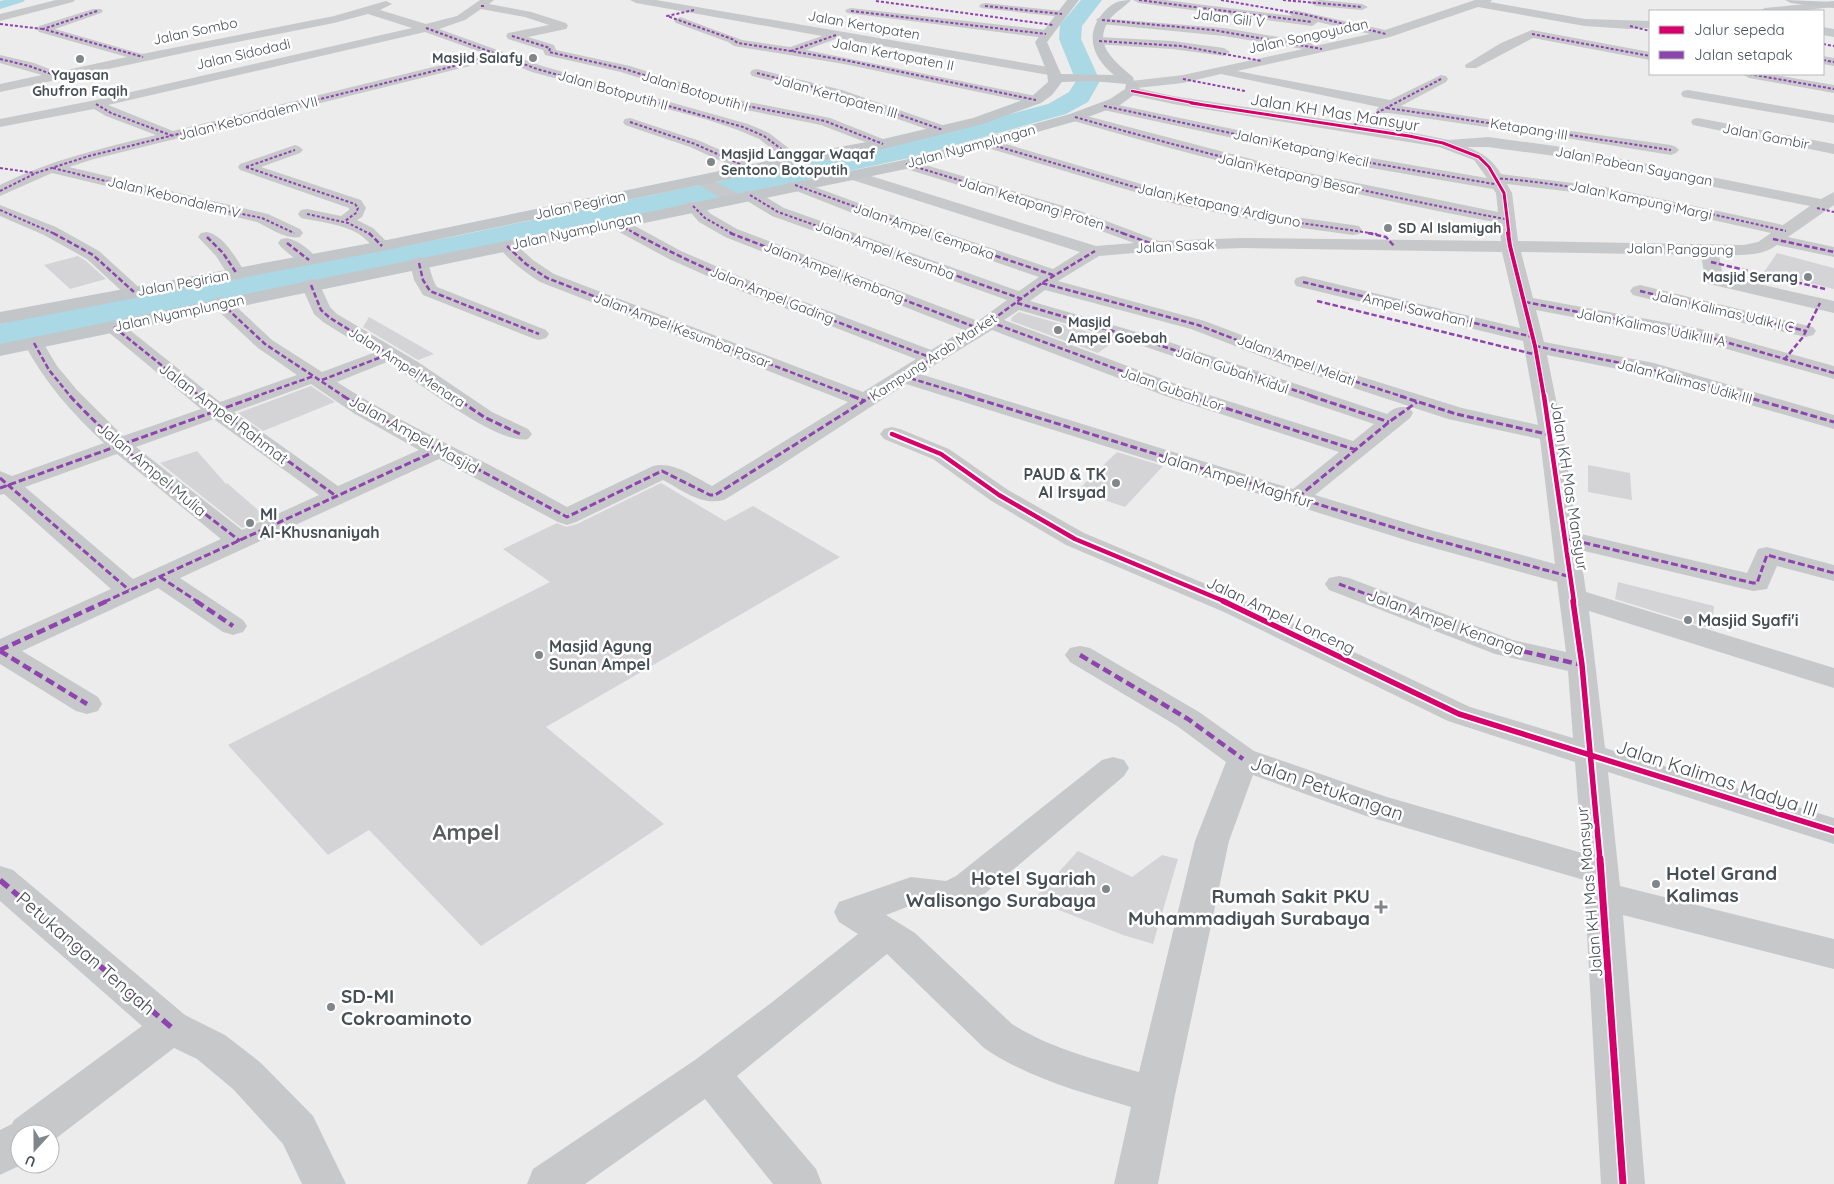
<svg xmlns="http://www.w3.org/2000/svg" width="1834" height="1184" font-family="Quicksand,sans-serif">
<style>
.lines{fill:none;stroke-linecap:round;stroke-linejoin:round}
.canal{fill:#aad8e4;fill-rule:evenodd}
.river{fill:#aad8e4;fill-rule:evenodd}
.building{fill:#d4d4d7}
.minor{fill:#c7c8ca;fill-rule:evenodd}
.major{fill:#c2c6c9;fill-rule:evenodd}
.quiet-far4{stroke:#8e44ad;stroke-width:2;stroke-dasharray:3 2;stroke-linecap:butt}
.quiet-far3{stroke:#8e44ad;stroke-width:2.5;stroke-dasharray:5.5 2.5;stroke-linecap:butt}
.quiet-far2{stroke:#8e44ad;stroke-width:3;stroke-dasharray:7 3;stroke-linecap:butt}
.quiet-far1{stroke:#8e44ad;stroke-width:4.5;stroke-dasharray:9 4.5;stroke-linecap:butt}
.quiet{stroke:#8e44ad;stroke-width:5.5;stroke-dasharray:11 5.5;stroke-linecap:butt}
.cycleway-far5-casing{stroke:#fff;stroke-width:4}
.cycleway-far4-casing{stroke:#fff;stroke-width:5}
.cycleway-far3-casing{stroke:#fff;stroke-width:6}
.cycleway-far2-casing{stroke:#fff;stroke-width:8}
.cycleway-far1-casing{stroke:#fff;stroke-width:9}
.cycleway-casing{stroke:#fff;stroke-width:10}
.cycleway-far5{stroke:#d6006c;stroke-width:2.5}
.cycleway-far4{stroke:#d6006c;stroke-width:3}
.cycleway-far3{stroke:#d6006c;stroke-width:4}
.cycleway-far2{stroke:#d6006c;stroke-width:4.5}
.cycleway-far1{stroke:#d6006c;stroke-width:5.5}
.cycleway{stroke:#d6006c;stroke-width:7}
.poi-dot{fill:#80868a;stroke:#fff;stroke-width:2}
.labels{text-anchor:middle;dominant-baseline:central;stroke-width:5;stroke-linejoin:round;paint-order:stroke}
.far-street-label{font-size:14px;fill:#464f56;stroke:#fff}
.far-poi-label{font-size:14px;font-weight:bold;fill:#464f56;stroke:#fff;text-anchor:start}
.street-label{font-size:16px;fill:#464f56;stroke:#fff}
.poi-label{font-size:16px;font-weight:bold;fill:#464f56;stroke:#fff;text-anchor:start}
.near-street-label{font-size:19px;fill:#464f56;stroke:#fff}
.near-poi-label{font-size:19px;font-weight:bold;fill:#464f56;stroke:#fff;text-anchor:start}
.near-quarter-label{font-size:22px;font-weight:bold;fill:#595c5f;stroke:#fff}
</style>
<rect width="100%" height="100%" fill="#edecec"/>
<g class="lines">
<!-- canal -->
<path class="canal" d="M5,0H25L23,2L0,9V1Z"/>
<!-- river -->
<path class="river" d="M1081,0H1102L1082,26L1081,39L1100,81L1088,102L1066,114L909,158L456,256L43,336L0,346V324L43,314L456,236L905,142L1048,104L1069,92L1076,81L1059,39L1060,25Z"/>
</g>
<!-- building -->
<path class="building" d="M1777,253L1834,268V289L1764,272Z
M78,256L86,261L106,279L70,289L44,265Z
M1019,312L1116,340L1098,353L1011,321L1012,317Z
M369,317L434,354L418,360L363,327Z
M311,386L335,402L263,431L238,413Z
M197,451L226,484L227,483L266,517L242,528L160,463Z
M1117,452L1163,466L1125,507L1077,491Z
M1588,465L1630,473L1632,500L1588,492Z
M661,483L725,521L753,506L840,557L546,727L664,824L481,946L369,830L328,855L228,745L550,582L503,549L557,523L566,527L577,524Z
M1618,582L1714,606L1712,629L1615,599Z
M1078,851L1132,877L1162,855L1178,859L1153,944L1123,935L1033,900Z"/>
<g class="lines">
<!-- minor -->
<path class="minor" d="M56,0H75L73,2L0,21V14Z
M480,0H494L489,4L531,12L566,23L568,26L566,29L528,37L554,45L556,50L630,66L734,99L830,118L888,141L891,144L888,147H878L821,125L726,106L621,72L545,55L543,50L508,39L506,36L508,33L549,25L525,17L481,9L465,20L439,29L542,66L748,124L769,133L804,160L801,163H791L759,139L738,130L708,120L532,72L498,59L94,159L69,167L268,214L300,229L303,233L300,237C286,240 270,228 257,222L52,173L0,196V185C50,160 103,148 156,135L106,116L94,109L0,127V119L96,100L412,28L368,14L334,23L212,47L0,92V84L42,75L0,63V55L34,63L57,72L127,57L39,32L37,29L39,26L93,9H101L103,11L101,13L55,29L142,54L334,16L386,1L392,4L380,10L426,24L457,16ZM425,32L486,54L173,131L108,105Z
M630,0H656L1054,68L1061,72L1054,76L838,38L806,50L1041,97L1043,100L1041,103L1036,104L844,64L734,46L728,42L676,23L674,21L680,17L742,40L790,47L822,36L636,3Z
M1133,0H1165L1292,16L1288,13L1294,10L1385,30L1475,0H1492L1490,2L1585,19L1650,21V28L1629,29L1585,26L1478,7L1390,37L1237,71L1390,100L1441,75L1446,76L1448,79L1446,82L1401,106L1533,126L1535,129L1533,132L1528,133L1389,113H1378L1376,110L1379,107L1221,74L1183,83L1137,88L1173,96L1409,132L1449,140L1488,137L1562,147L1821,199L1834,192V205L1788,237L1834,247V257L1777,245C1761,257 1738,255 1719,255L1723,276L1834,301V313L1709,284L1705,278L1701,255L1521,252L1533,298L1701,329L1834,366V379L1698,341L1536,310L1544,342L1654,363L1834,415V429L1643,374L1547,355L1563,435L1577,533L1747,573L1758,549L1767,547L1834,565V581L1777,566L1767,589L1753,591L1580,550L1586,592L1834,668V688L1589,611L1605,748L1834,818V844L1608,772L1620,886L1834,939V969L1623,915L1645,1184H1601L1584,880L1366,816L1253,775L1229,841L1175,1095L1158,1184H1114L1131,1107C1080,1092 1028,1078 984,1048L887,954L737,1076L816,1169L822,1184H773L705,1099L585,1184H527L533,1169L695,1060L771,1003L858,934L839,922L834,912L839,902L911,877L946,881L956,876L1102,760L1113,757L1124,760L1129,768L1124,776L982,896L948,909L912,905L886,915L915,933L1012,1024C1052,1049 1094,1059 1139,1072L1195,841L1226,762L1177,726L1070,662L1065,655L1070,648L1080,646L1090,648L1199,712L1254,751L1387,797L1582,853L1575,762L1448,721L1224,612L1066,545L990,500L933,459L884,439L880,434L884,429L892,427L900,429L949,449L1008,490L1084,533L1244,600L1470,707L1573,738L1568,671L1495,654L1329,590L1325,584L1329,578L1339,576L1349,578L1513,640L1566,652L1557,582L1412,542L906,384L778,467L724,500C701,506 682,490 663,480L576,522L567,525L558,522L439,459L180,578L243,620L247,626L243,632L233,635L223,632L158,588L22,651L98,697L102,704L98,711L87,714L76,711L0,664V639L111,589L4,494L0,495V471L12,476L104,443C72,413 44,382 24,343L27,339L34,337L41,339L57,366L77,390L123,436L201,409L107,331L104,327L107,323L114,321L121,323L220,402L297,375L258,348L214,307L211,303L214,299L221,297L228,299L272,340L322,372L373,353L323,322L314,314L301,285L304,281L311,279L318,281L330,307L337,314L418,362L492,412L528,429L532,434L528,439C498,446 416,380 387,362L337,382C379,409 422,431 467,454C501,470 534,489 567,507L653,466C674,461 694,477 712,486L848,402L540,282C525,272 509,261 498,246L501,242L507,241L513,242L533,260L554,274L863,392L916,359L741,291L669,259L610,227L607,223L610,219L616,218L622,219L681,251L755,283L931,350L964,330L725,237L699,222L685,206L687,202H699L711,214L737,229L978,321L1007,300L772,216L744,199L742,195L744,191H756L784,208L1019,291L1039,277L860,216L789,188L787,185L789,182H801L872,208L1053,269L1080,252L846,178L844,175L846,172H858L1096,246L1134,243L1068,219L900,167L898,164L900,161H912L1080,211L1159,241L1243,238L1501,241L1499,223C1354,196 1211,161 1070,120L1068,117L1070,114L1075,113L1289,169L1498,212L1496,193L1493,189L1371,168L1099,109L1097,106L1104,102L1371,158L1487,178L1474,160L1439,147L1173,104L1127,94L1125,91L1132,87L1129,84L1131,81L1183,75L1303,49L1224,36L1102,24L1098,22L1096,20L1098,18L1224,28L1309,42L1315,46L1370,34L1318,22L1312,26L1139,3ZM1467,147H1488L1562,157L1810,206L1783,225L1605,187L1501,174C1492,159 1483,153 1467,147ZM1507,184L1605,196L1771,233L1758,242L1744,245L1518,241L1512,193ZM1243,248L1502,252L1520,328L1303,276L1296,278L1294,282L1296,286L1523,341L1538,425L1462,408L1301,358L1205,321L1058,281L1099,256L1158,251ZM1045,290L1191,329L1287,366L1448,419L1540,439L1555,564L1430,530L1315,495L1410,418L1413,413L1410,408C1400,406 1395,407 1387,414L1154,337L1030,301ZM1019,310L1140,345L1374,424L1353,441L1184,387L1004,320ZM992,330L1168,397L1339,452L1293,489L920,374ZM311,384L355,414L419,450L338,486L234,412ZM214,419L215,420L319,495L242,530L136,447ZM117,454L221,539L133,579L25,487Z
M1320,0L1362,4L1368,7L1362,10L1316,6L1310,3L1312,1Z
M1834,1V7L1796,11H1759L1765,8Z
M985,3L1062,11L1068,14L1062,17L981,8L979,6L981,4Z
M851,8L1046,30L1052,34L1046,38L847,13L845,11L847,9Z
M1823,27L1834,29V37L1823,35Z
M1532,30L1650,52V60L1533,38L1476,68H1466L1465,65L1501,43Z
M1099,37L1172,41L1224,48L1230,52L1224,56L1172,49L1095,44L1093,41Z
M1823,56L1834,58V66L1823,64Z
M757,69L842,90L948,127L950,130L948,133H938L832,96L752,76L750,73L752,70Z
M1742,74H1770L1834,85V93L1749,78Z
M1688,90L1834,115V123L1683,97L1681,94L1683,91Z
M630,118L700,141L757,166L759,169L757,172H745L690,147L625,125L623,122L625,119Z
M1698,118L1834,144V154L1693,125L1691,122L1693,119Z
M1571,131L1671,145L1676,147L1679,150L1676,153L1671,155L1566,138L1564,135L1566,132Z
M986,138L1178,195L1273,214L1353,225L1359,226L1362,230L1359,234L1353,235L1273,224L1175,204L981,146L978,143L981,140Z
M295,145L300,147L303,150L300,153L261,167L361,200L366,208L362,217L357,220L373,228L391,246L388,250C374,253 370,241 359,234C341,224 321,222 301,218L298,214L301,210L307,209L341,216L349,210V208L240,170L238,167L240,164Z
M702,175L739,194L741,198L739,202H727L696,183L694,180L696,177Z
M0,205L56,227L99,251L144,292L141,296L134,298L127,296L87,259L44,235L0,216Z
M207,232C225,236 237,260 246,274L244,278L237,280L230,278L216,256L198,237L201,233Z
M287,238C298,240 312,251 318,260L315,264C301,267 291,255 281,247L278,243L281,239Z
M419,257L426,259C431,268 431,278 437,287L546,330L549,334L546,338L539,340L532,338L423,295L414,280L410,263L412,259Z
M1640,285L1813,327L1816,331L1813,335L1806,337L1725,319L1633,295L1630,291L1633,287Z
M0,866L13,870L185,1015L225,1035L261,1063L313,1116L346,1184H302L283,1144L233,1089L197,1059L174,1048L50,1143V1134H20V1164H23L0,1175V1130L12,1124L14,1120L142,1026L0,901Z"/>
<!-- major -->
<path class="major" d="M1067,0H1079L1047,42L1061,74L1114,75C1093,58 1084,35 1103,13C1112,3 1118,0 1131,0C1125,7 1116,11 1110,19C1091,45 1116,62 1133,77L1134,81L1139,85V91L1120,105L1080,120L906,169L0,356V344L904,160L1070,114L1110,99L1125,89L1126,84L1092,81L1062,82L1052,95L1041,103L983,124L883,149L796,165L382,251L0,324V312L382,241L796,155L883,139L973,118L1031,97L1048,82L1047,72L1035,42Z
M1785,0L1834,2V8L1791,3Z"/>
<!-- quiet-far4 -->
<path class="quiet-far4" d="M1139,0L1312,22
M1221,0L1307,15L1386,34
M1283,0L1362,7
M876,1L1053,25
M481,6H484
M985,6L1062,14
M694,10L667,16L732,39L738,43L791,51
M97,11L43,29L143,57
M851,11L1046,34
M1102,20L1213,30L1322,49
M0,24L43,29
M1630,26L1650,31
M426,28L537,69L743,127L764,136L796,160
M1532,34L1650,56
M836,35L791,51L844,60L1036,100
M512,36L550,48L549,52L625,69L731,103L825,121L883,144
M1099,41L1181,46L1262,61
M1823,44L1834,46
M0,59L29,66L57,76
M1823,60L1834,62
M757,73L837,93L943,130
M1749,74L1834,89
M1183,79L1245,91
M96,104L111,113L173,136
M1104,106L1371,163L1500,185
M1387,108L1671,150
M1075,117C1217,158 1360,192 1505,219
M630,122L695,144L751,169
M1350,127L1441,79
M986,143L1175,199L1273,219L1377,234
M906,164L1074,215L1125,234
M246,167L355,204L358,208L356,213L345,221
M246,167L295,150
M0,168L35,173
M53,168L222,210L262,218L294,233
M1495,178C1594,186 1689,209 1786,231
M795,185L931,234
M0,191L36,173L89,156L499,55
M750,195L778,212L840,234
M693,206L705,218L733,234
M1817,208L1834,212
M0,210L55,234
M307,214L348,223L370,234
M616,223L636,234"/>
<!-- quiet-far3 -->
<path class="quiet-far3" d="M53,233L93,255L134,292
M369,233L382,246
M634,233C729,284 831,319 932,358
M730,233L980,329
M836,233L1022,299
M927,233L1053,275
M1122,233L1158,246
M1368,233L1386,237L1394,246
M207,237L223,253L237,274
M1773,239L1834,252
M287,243L309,260
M507,246L526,264L547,278L855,397
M1711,262L1825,289
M419,263L423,280L430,291L539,334
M1303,282L1533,337
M1042,283L1198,325L1294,362L1404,397
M311,285L321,310L330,318L410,367L455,397
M1640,291L1806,331
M1317,301L1537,355
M1525,302L1701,335L1834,373
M221,303L265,344L345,397
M1017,303L1147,341L1315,397
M990,322L1192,397
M114,327L201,397
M34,343L49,370L71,397
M1535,346L1646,368L1748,397
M1784,360L1803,337L1820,303
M903,376L972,397
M322,380L389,354
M254,397L314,376
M870,397L980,329L1042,283L1095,251"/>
<!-- quiet-far2 -->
<path class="quiet-far2" d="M70,396C121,451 181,495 240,541
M199,396L336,496
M343,396L432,447L457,458L567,517L662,471L710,495H715L872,396
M453,396L484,417L520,434
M852,396L865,401
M968,396L1421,536L1571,577
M1188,396L1356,450
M1311,396L1389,422
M1400,396L1456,414L1551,435
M1743,396L1834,422
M0,478L129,590
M0,488L258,396
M1298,497L1389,422L1417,402
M1564,538L1753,583H1757L1767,555L1834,573
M160,577L198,602
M1339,584L1388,602
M104,602L438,450"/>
<!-- quiet-far1 -->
<path class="quiet-far1" d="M196,601L233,626
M1384,601L1505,647L1582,665
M0,650L107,601
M0,651L87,704
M1080,655L1188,719L1243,759"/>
<!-- quiet -->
<path class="quiet" d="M0,880L171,1027"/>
<defs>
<path id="cycleway-far5" d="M1132,91L1199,104"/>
<path id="cycleway-far4" d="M1191,103L1409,136L1443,143L1479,157L1489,167L1504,193L1509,234"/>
<path id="cycleway-far3" d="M1508,233L1510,246L1535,346L1544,397"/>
<path id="cycleway-far2" d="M1544,396L1574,602
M892,434L941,454L999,495L1075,539L1226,602"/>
<path id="cycleway-far1" d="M1223,601L1459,714L1834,831
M1573,601L1582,665L1600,860"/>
<path id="cycleway" d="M1600,859L1623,1184"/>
</defs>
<!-- cycleway-far5 casing -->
<use href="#cycleway-far5" class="cycleway-far5-casing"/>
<!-- cycleway-far4 casing -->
<use href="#cycleway-far4" class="cycleway-far4-casing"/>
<!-- cycleway-far3 casing -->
<use href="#cycleway-far3" class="cycleway-far3-casing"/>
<!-- cycleway-far2 casing -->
<use href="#cycleway-far2" class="cycleway-far2-casing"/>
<!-- cycleway-far1 casing -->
<use href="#cycleway-far1" class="cycleway-far1-casing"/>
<!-- cycleway casing -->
<use href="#cycleway" class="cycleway-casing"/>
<!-- cycleway-far5 -->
<use href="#cycleway-far5" class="cycleway-far5"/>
<!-- cycleway-far4 -->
<use href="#cycleway-far4" class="cycleway-far4"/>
<!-- cycleway-far3 -->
<use href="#cycleway-far3" class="cycleway-far3"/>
<!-- cycleway-far2 -->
<use href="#cycleway-far2" class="cycleway-far2"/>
<!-- cycleway-far1 -->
<use href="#cycleway-far1" class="cycleway-far1"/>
<!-- cycleway -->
<use href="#cycleway" class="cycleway"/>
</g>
<!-- markers -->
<g class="poi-dot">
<circle cx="533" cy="58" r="5"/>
<circle cx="80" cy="59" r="5"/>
<circle cx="711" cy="162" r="5"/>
<circle cx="1388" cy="228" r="5"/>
<circle cx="1808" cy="277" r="5"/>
<circle cx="1058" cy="330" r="5"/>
<circle cx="1116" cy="483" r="5"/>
<circle cx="250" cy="523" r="5"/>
<circle cx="1688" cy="620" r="5"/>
<circle cx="539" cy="655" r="5"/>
<circle cx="1656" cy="884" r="5"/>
<circle cx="1106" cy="889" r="5"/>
<path d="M1378.5 899.5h5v5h5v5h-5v5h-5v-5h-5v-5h5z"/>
<circle cx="331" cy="1007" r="5"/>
</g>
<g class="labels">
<!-- far-street labels -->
<g class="far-street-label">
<text transform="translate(1229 18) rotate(7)">Jalan Gili V</text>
<text transform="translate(864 25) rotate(10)">Jalan Kertopaten</text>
<text transform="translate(195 31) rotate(-12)">Jalan Sombo</text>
<text transform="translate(1308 36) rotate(-12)">Jalan Songoyudan</text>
<text transform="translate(243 54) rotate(-13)">Jalan Sidodadi</text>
<text transform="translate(893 54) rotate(11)">Jalan Kertopaten II</text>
<text transform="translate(613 90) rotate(16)">Jalan Botoputih II</text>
<text transform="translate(695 91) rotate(17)">Jalan Botoputih I</text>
<text transform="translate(836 96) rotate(16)">Jalan Kertopaten III</text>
<text transform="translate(248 118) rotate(-14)">Jalan Kebondalem VII</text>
<text transform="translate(1529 129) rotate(9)">Ketapang III</text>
<text transform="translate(1766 136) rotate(11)">Jalan Gambir</text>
<text transform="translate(971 146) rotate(-15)">Jalan Nyamplungan</text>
<text transform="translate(1301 148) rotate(12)">Jalan Ketapang Kecil</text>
<text transform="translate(1634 166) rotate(11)">Jalan Pabean Sayangan</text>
<text transform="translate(1289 174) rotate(13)">Jalan Ketapang Besar</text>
<text transform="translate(174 197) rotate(14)">Jalan Kebondalem V</text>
<text transform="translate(1641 200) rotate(12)">Jalan Kampung Margi</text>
<text transform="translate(1032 203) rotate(17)">Jalan Ketapang Proten</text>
<text transform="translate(580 205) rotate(-12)">Jalan Pegirian</text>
<text transform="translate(1219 205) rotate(12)">Jalan Ketapang Ardiguno</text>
<text transform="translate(576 231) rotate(-12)">Jalan Nyamplungan</text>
<text transform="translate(924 231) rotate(19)">Jalan Ampel Cempaka</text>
<text transform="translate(1175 246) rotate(-3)">Jalan Sasak</text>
<text transform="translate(1680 249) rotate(1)">Jalan Panggung</text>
<text transform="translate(885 250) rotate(20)">Jalan Ampel Kesumba</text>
<text transform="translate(834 272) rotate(21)">Jalan Ampel Kembang</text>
<text transform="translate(183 283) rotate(-10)">Jalan Pegirian</text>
<text transform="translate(772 295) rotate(22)">Jalan Ampel Gading</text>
<text transform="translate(1418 310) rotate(13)">Ampel Sawahan I</text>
<text transform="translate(1723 311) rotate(13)">Jalan Kalimas Udik I C</text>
<text transform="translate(179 313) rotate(-12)">Jalan Nyamplungan</text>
<text transform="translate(1651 327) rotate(11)">Jalan Kalimas Udik III A</text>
<text transform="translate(682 330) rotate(21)">Jalan Ampel Kesumba Pasar</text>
<text transform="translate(933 357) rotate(-33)">Kampung Arab Market</text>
<text transform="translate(1296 360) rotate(20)">Jalan Ampel Melati</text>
<text transform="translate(407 367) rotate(33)">Jalan Ampel Menara</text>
<text transform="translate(1232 370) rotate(19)">Jalan Gubah Kidul</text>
<text transform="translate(1685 381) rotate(15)">Jalan Kalimas Udik III</text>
<text transform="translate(1172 389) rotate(19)">Jalan Gubah Lor</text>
</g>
<!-- far-poi labels -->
<g class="far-poi-label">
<text x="523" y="58" text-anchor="end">Masjid Salafy</text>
<text x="80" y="75" text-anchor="middle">Yayasan<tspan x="80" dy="16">Ghufron Faqih</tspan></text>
<text x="721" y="154">Masjid Langgar Waqaf<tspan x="721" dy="16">Sentono Botoputih</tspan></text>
<text x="1398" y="228">SD Al Islamiyah</text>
<text x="1798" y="277" text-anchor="end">Masjid Serang</text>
<text x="1068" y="322">Masjid<tspan x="1068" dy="16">Ampel Goebah</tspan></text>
</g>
<!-- street labels -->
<g class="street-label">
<text transform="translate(1335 112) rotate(9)">Jalan KH Mas Mansyur</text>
<text transform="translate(224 413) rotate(37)">Jalan Ampel Rahmat</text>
<text transform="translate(414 434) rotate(29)">Jalan Ampel Masjid</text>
<text transform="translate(152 469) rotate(40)">Jalan Ampel Mulia</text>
<text transform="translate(1236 479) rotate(17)">Jalan Ampel Maghfur</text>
<text transform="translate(1570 486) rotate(81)">Jalan KH Mas Mansyur</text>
<text transform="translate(1281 615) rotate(25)">Jalan Ampel Lonceng</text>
<text transform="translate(1446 622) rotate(20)">Jalan Ampel Kenanga</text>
<text transform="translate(1589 892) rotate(-95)">Jalan KH Mas Mansyur</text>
</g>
<!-- poi labels -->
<g class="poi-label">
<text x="1106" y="474" text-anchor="end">PAUD &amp; TK<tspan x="1106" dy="18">Al Irsyad</tspan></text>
<text x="260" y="514">MI<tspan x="260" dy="18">Al-Khusnaniyah</tspan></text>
<text x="1698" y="620">Masjid Syafi'i</text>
<text x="549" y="646">Masjid Agung<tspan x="549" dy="18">Sunan Ampel</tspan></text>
</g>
<!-- near-street labels -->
<g class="near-street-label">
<text transform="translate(1717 778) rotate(18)">Jalan Kalimas Madya III</text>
<text transform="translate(1327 788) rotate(19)">Jalan Petukangan</text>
<text transform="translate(86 953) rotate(41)">Petukangan Tengah</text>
</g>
<!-- near-poi labels -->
<g class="near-poi-label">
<text x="1666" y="873">Hotel Grand<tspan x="1666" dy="22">Kalimas</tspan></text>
<text x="1096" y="878" text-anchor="end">Hotel Syariah<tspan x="1096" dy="22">Walisongo Surabaya</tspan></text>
<text x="1370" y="896" text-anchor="end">Rumah Sakit PKU<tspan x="1370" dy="22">Muhammadiyah Surabaya</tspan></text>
<text x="341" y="996">SD-MI<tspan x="341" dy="22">Cokroaminoto</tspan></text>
</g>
<!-- near-quarter labels -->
<g class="near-quarter-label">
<text x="466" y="832">Ampel</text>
</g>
</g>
<!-- legend -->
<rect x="1649" y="10" width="175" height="65" fill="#ffffff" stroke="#b5b9bb"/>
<rect x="1659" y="26" width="25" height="8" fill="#d6006c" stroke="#b5b9bb"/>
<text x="1694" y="35" font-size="15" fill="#464f56">Jalur sepeda</text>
<rect x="1659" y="51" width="25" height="8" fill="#8e44ad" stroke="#b5b9bb"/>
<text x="1694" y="60" font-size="15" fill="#464f56">Jalan setapak</text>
<!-- north arrow -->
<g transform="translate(35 1149) rotate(201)"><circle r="24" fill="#ffffff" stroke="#b5b9bb"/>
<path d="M0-4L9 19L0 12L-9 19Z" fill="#80868a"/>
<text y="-8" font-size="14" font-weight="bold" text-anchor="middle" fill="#464f56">U</text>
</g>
</svg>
